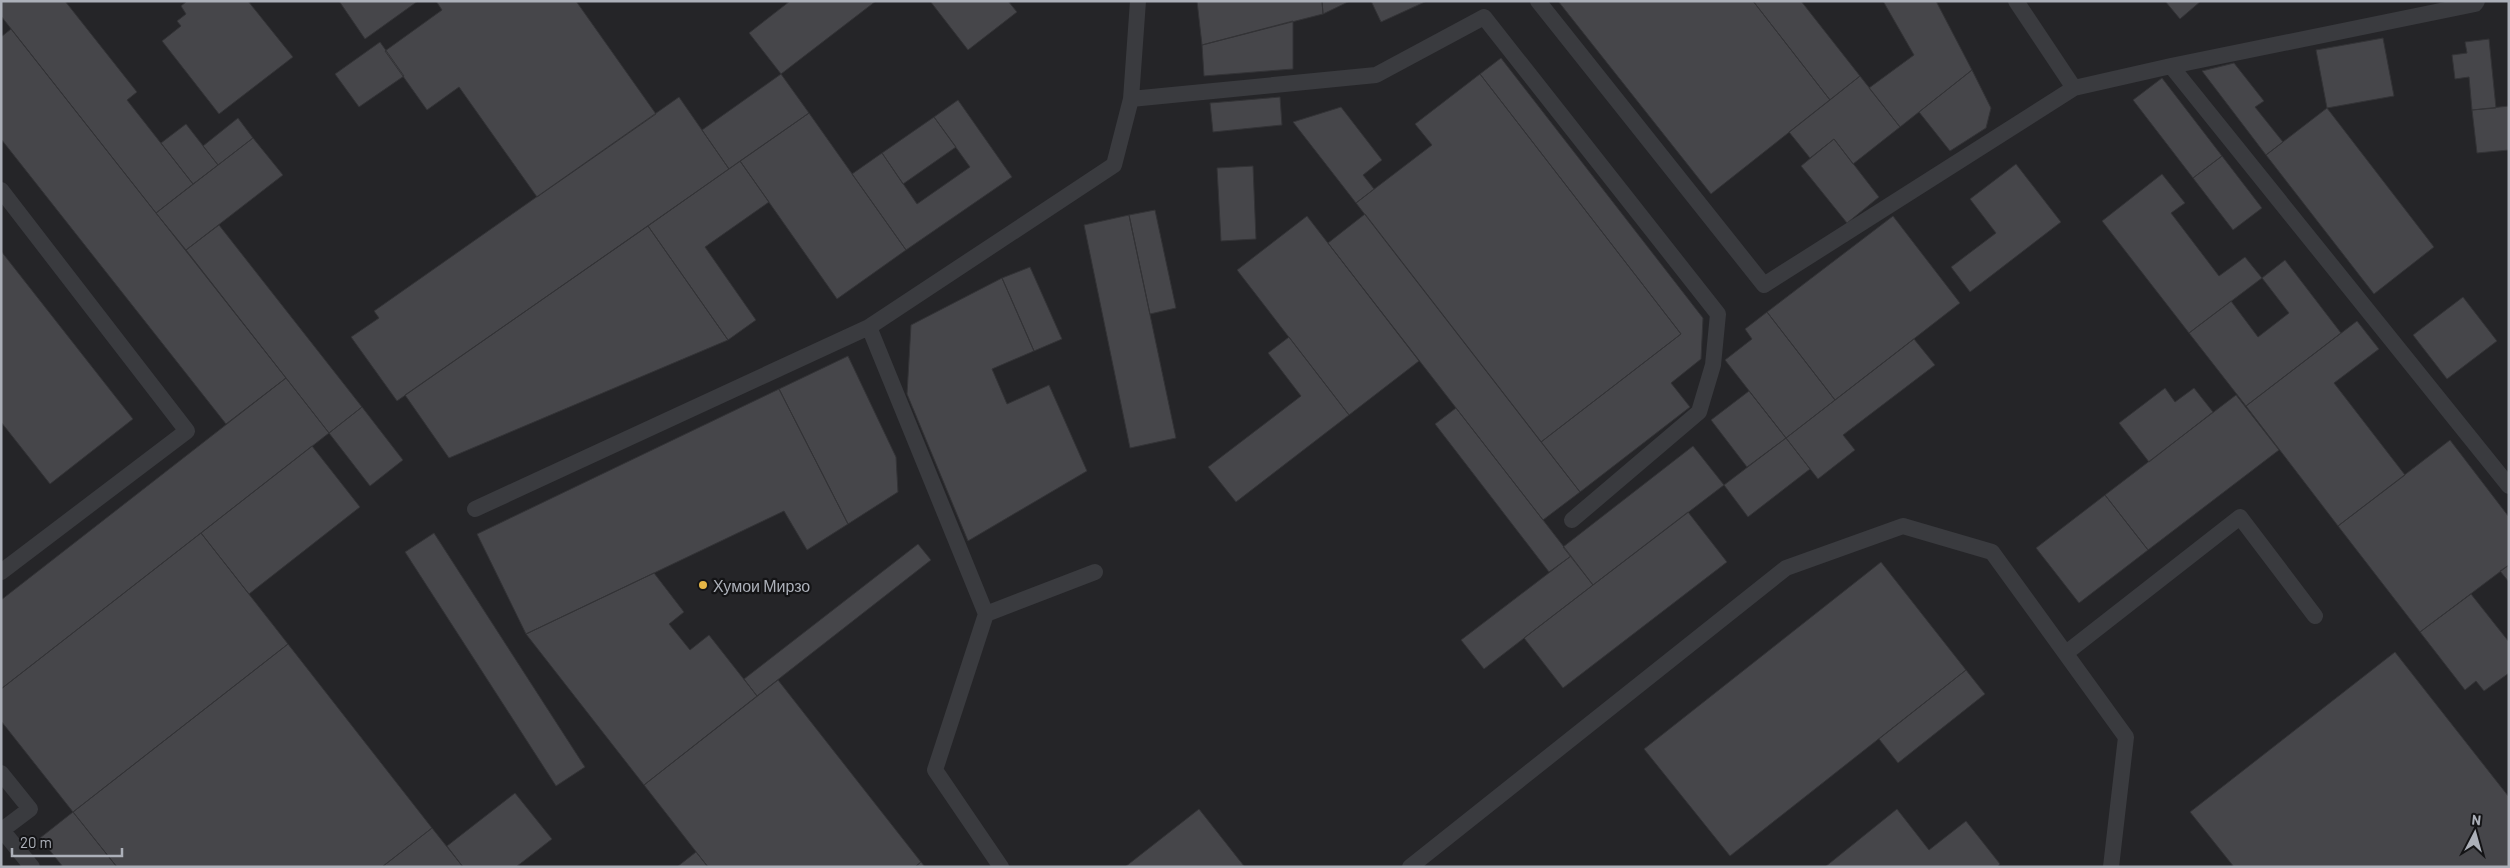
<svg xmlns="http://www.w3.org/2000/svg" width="2510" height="868" font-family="Barlow,sans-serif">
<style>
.built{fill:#252528}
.building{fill:#46464a;stroke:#333336}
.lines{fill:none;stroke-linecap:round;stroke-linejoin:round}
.lane{stroke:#3a3b3f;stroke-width:16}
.poi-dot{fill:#e6b646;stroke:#141416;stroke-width:2}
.labels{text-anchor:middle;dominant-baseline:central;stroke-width:4.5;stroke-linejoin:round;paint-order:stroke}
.poi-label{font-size:16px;fill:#acb0b9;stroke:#141416;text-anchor:start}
</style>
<rect width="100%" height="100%" fill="#19191b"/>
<!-- built -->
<path class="built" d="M1,1H2509V867H1Z"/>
<!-- building -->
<path class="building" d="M1,1H65L137,92L127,100L193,184L156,213L1,16Z
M187,1H248L293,57L219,114L162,41L181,26L177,21L186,14L181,6Z
M339,1H418L365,39Z
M436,1H576L656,114L537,197L459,87L427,110L385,51L442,10Z
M790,1H876L781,74L749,33Z
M930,1H1008L1017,12L968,50Z
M1197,1H1322L1323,14L1202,45Z
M1322,1H1350L1323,14Z
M1371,1H1427L1381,22Z
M1558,1H1753L1830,100L1711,194Z
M1753,1H1801L1860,76L1830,100Z
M1883,1H1936L1972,70L1900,127L1869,88L1914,55Z
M2165,1H2201L2180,19Z
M1293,21V69L1204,76L1202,45Z
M11,29L286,378L226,424L1,139V37Z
M2383,38L2394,96L2327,108L2316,50Z
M2489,39L2496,108L2472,110L2469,77L2455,79L2452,55L2467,53L2465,42Z
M380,42L404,76L359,107L335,74Z
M1501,58L1703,318L1701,359L1671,383L1690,407L1580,492L1541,442L1681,334L1480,74Z
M2234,63L2264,101L2255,107L2283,142L2266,155L2202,71Z
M1972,70L1991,108L1986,128L1950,151L1919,112Z
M781,74L809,113L729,169L702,130Z
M1480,74L1681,334L1541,442L1356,203L1432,145L1415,124Z
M1860,76L1900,127L1853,164L1834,139L1810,158L1789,132Z
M2162,78L2222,156L2193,178L2133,100Z
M679,97L729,169L397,401L351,337L379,318L374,311Z
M1280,97L1282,125L1213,132L1210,103Z
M958,100L1012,177L906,250L852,174L882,153L917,204L970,167L934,117Z
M2509,106V150L2477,153L2472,110Z
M1341,107L1382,160L1363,175L1374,189L1356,203L1293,122Z
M2327,108L2434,247L2374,294L2266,155Z
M809,113L906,250L837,299L740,161Z
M934,117L956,147L903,184L882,153Z
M238,118L253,138L218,165L203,146Z
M186,124L218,165L193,184L161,143Z
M253,138L283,175L186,250L156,213Z
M1834,139L1879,197L1847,223L1801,166Z
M2222,156L2262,208L2233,230L2193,178Z
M740,161L769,202L705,247L756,320L728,340L648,226Z
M2016,164L2061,222L1970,292L1951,267L1996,233L1970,199Z
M1253,166L1256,239L1221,241L1217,168Z
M2162,174L2185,203L2171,213L2219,276L2245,257L2262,278L2189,333L2102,221Z
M1155,210L1176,308L1150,314L1129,215Z
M1365,214L1580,492L1543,520L1328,243Z
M1129,215L1176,438L1130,448L1084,225Z
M1307,216L1419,361L1349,415L1237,270Z
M1893,216L1960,303L1835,400L1767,312Z
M219,225L362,407L329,433L186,250Z
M648,226L728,340L449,458L405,395Z
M1,251L133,419L50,484L1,422Z
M2285,260L2341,333L2246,406L2189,333L2231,301L2258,337L2289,313L2262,278Z
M1030,267L1062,339L1034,351L1002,278Z
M1002,278L1034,351L992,369L1007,404L1049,385L1087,471L968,541L907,394L911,325Z
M2463,297L2497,341L2447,379L2413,335Z
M1767,312L1835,400L1786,438L1725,360L1752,339L1745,329Z
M2357,321L2379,349L2334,383L2405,475L2338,526L2246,406Z
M1289,337L1349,415L1236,502L1208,467L1301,396L1268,353Z
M1914,339L1935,365L1843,435L1855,450L1818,479L1786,438Z
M848,356L896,457L898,492L848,524L779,389Z
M286,378L329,433L1,689V600Z
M2165,388L2175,402L2194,388L2213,412L2149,462L2119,423Z
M779,389L848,524L807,550L784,511L526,634L477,534Z
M1749,391L1786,438L1747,467L1711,420Z
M2236,395L2279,450L2148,550L2105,495Z
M362,407L403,460L370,486L329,433Z
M1456,408L1571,556L1549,572L1435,424Z
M1786,438L1810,469L1748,517L1724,485Z
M2450,440L2509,517V565L2420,632L2338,526Z
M312,446L360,507L249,594L201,533Z
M1693,446L1724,485L1593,585L1563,547Z
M2105,495L2148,550L2079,603L2036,548Z
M1688,512L1727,562L1563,688L1524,638Z
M201,533L288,644L73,812L1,721V689Z
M434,533L585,767L556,786L405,552Z
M918,544L931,560L757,696L744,679Z
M1571,556L1593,585L1484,669L1461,640Z
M1881,562L1966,670L1730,856L1644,749Z
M2509,565V582L2500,571Z
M654,573L684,612L669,624L690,650L709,635L757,696L644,785L526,634Z
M2471,594L2509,642V673L2484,691L2476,681L2465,690L2420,632Z
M288,644L432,828L382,867H117L73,812Z
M2395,652L2509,797V867H2234L2190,812Z
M1966,670L1985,694L1898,763L1879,739Z
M778,680L921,862L915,867H708L644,785Z
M515,793L552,839L516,867H463L447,846Z
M1199,809L1244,866L1125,867Z
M1897,809L1929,850L1966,821L2000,864L1997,867H1825Z
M73,812L116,866L114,867H63L40,838Z
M432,828L463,867H382Z
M696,852L708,867H677Z
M921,862L925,867H915Z"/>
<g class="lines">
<!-- lane -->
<path class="lane" d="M1538,1L1764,285L2074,88L2016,1
M2171,66L2509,486
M2074,88L2171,66L2475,4L2477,1
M1131,99L1376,75L1484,17L1718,314L1713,365L1699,412L1572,520
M1,190L187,431L1,572
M869,327L986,614L935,770L1001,867
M475,509L869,327L1114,165L1131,99L1138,1
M986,614L1095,572
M2066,653L2240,517L2315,616
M1,773L30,809L2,830L32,867
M1410,867L1786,568L1903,526L1992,552L2126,737L2111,867"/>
</g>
<!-- markers -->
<circle class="poi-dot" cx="703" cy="585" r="5"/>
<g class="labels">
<!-- poi labels -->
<g class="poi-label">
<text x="713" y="585">Хумои Мирзо</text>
</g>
</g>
<!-- border -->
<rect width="2510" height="868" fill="none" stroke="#acb0b9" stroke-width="5"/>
<!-- north arrow -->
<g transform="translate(2475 833) rotate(6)" stroke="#141416" stroke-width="4" paint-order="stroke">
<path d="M0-4L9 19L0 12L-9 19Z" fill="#acb0b9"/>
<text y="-8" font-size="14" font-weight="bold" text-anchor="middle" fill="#acb0b9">N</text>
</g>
<!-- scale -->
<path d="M12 848v8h110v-8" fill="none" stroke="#acb0b9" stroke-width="2.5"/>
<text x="20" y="848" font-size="15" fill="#acb0b9" stroke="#141416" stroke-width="4" paint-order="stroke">20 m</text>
</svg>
